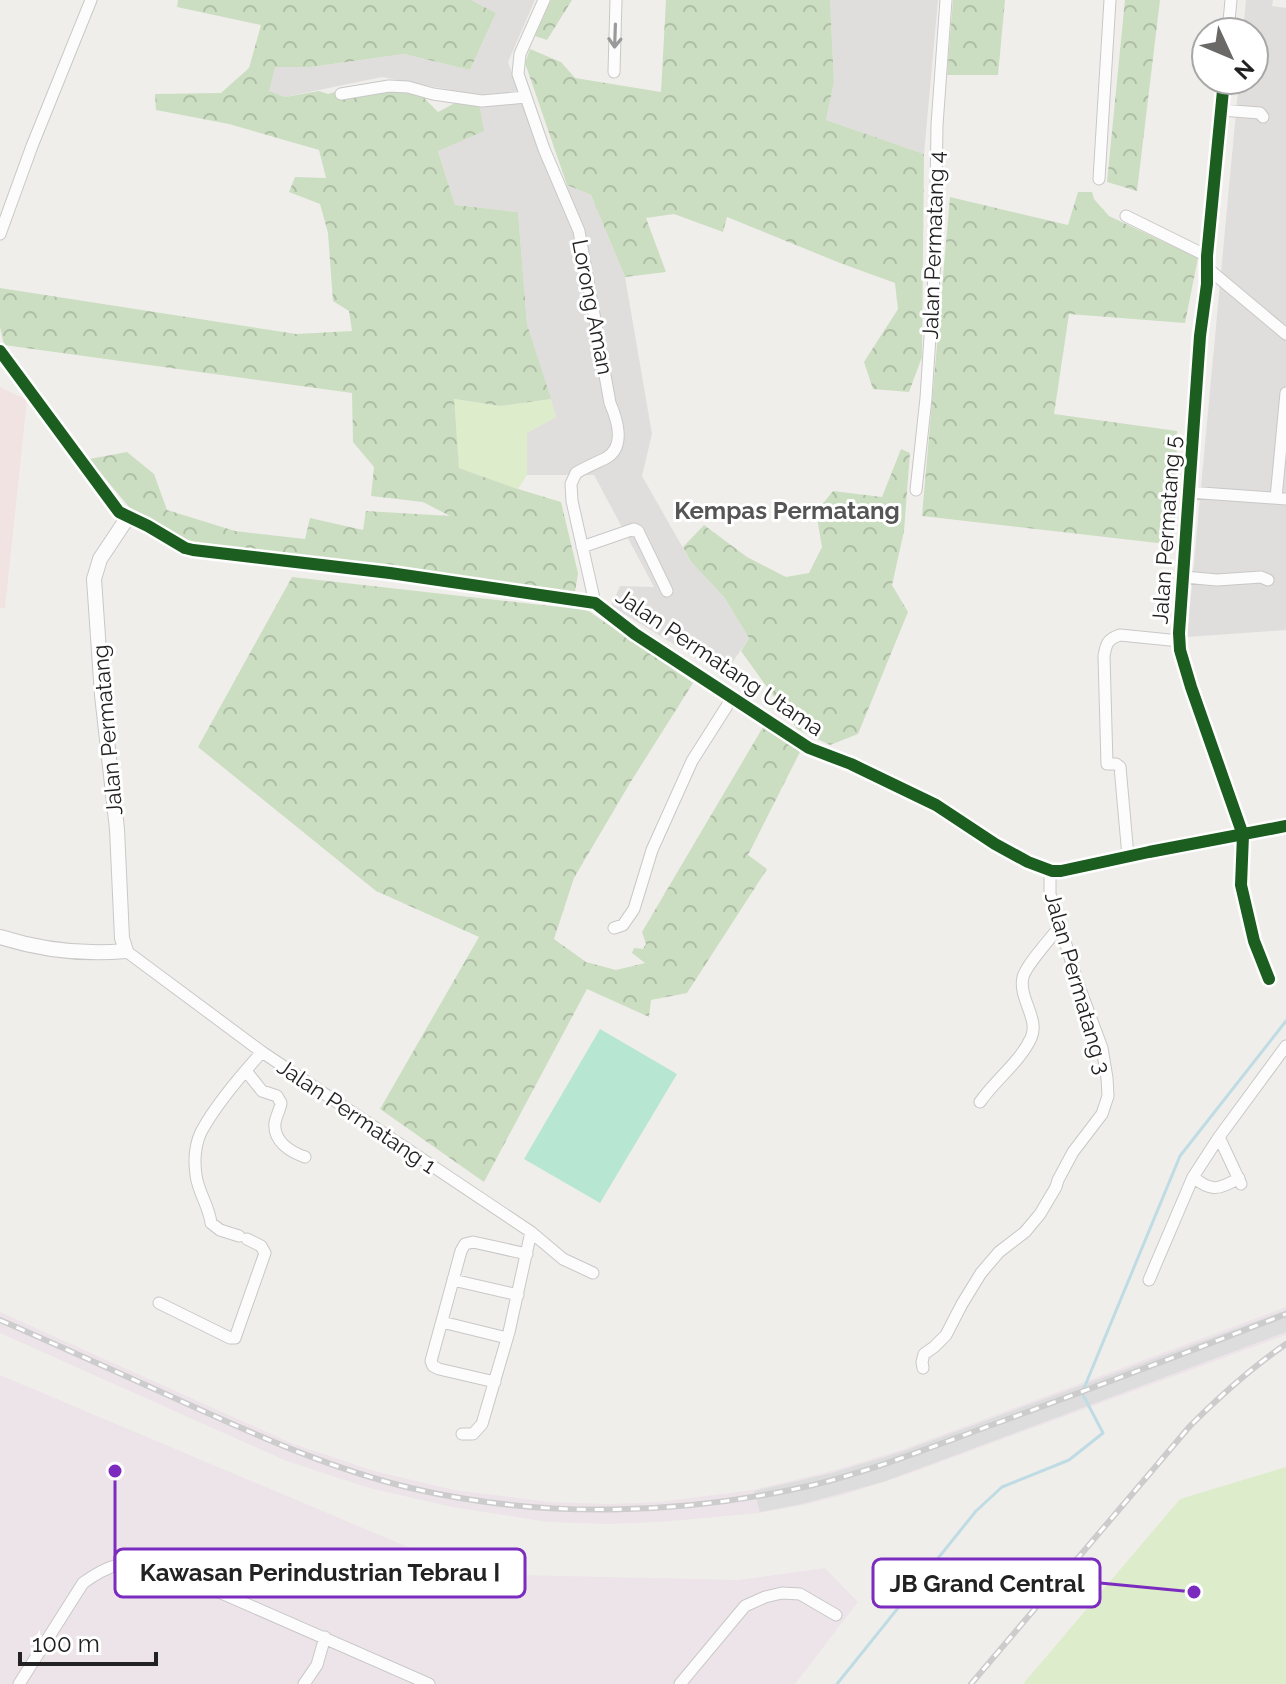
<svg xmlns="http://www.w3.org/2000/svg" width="1286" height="1684" font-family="Raleway,sans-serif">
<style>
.residential{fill:#dfdedc}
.commercial{fill:#f1e3e1}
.industrial{fill:#ede4e9}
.grass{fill:#ddeccb}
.forest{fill:url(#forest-crowns)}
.pitch{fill:#b7e6d2}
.pier{fill:#dedddd}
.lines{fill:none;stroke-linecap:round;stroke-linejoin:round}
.stream{stroke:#bfdbe3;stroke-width:3}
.minor-casing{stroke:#c9c8c7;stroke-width:13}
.tertiary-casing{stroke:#c9c8c7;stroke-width:16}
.minor{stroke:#fdfcfc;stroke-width:11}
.tertiary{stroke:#fdfcfc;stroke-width:14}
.rail-casing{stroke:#ccc;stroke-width:6}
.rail{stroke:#fff;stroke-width:3;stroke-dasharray:9;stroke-linecap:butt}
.cycleway-casing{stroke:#fff;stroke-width:17}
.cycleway{stroke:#1b5e20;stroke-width:12}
.oneway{stroke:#9a9a9a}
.labels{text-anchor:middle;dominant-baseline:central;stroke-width:6;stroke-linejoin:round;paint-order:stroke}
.street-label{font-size:22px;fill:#222;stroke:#fff}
.neighbourhood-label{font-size:24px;font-weight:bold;fill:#555;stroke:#fff}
.leader{fill:none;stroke:#7b2cbf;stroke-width:3}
.callout-dot{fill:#7b2cbf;stroke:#fff;stroke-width:3}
.callout{fill:#fff;stroke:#7b2cbf;stroke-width:3}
.callout-label{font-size:24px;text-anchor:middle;font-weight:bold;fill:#222}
</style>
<defs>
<pattern id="forest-crowns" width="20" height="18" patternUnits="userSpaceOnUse" patternTransform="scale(2)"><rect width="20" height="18" fill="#cbdec1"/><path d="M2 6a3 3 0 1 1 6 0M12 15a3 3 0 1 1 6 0" fill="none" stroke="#aebea6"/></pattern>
</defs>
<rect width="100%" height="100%" fill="#f0eeeb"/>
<!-- residential -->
<path class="residential" d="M471,0H535L508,62L553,183L567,185L591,195L625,277L652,434L642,476L691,562L724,597L749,638L724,675L611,606L620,586L654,587L594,475H527L526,433L556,417L527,324L518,212L455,205L438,150L472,94L382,77L285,97L268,91L274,67H312L404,54L470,70L496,13Z
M830,0H938L924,154L826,120L834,82Z
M1246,0H1273L1272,6L1286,8V630L1187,637L1239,80H1254V32H1243Z"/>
<!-- commercial -->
<path class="commercial" d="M0,387L27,400L5,608H0Z"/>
<!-- industrial -->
<path class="industrial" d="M1286,1307V1335L911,1473L840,1496L803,1505L759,1513L661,1522L608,1524L548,1522L452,1507L369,1488L284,1460L0,1333V1312L291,1443L374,1471L454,1490L550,1502L610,1504L659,1502L753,1490L832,1471L901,1450Z
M0,1375L472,1574L738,1580L825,1568L858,1602L795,1684H0Z"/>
<!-- grass -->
<path class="grass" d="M453,399L501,406L551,399L556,417L527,433V475L518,489L459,468Z
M1286,1467V1684H1023L1180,1499Z"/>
<!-- forest -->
<path class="forest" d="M178,0H471L496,13L470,70L404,54L311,67H275L269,91L285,97L319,91L328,94L349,88H421L425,99L438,112L472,94L480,109L484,131L438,151L455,205L518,212L527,324L551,399L501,406L454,399L459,468L518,489L561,502L578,573L575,592L200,546L178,537L129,507L89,459L127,452L154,474L167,510L235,531L305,539L310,518L363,530L366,511L450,516L423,502L371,496L374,467L353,442L352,393L4,345L0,327V288L296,334L352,331L349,311L333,301L328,233L320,204L289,192L295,177L326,178L319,150L229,124L156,110L155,94L221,93L249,68L261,25L177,7Z
M551,0H572L547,40L535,36Z
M666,0H830L834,82L826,120L924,154L922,357L909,392L873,389L864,362L898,309L895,283L840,263L727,217L723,232L674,214L646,218L666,272L625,277L591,195L567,185L525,63L530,49L561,62L575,78L661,92Z
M953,0H1005L998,75H947Z
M1125,0H1160L1137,191L1107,182Z
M1078,192H1092L1094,199L1109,216L1198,258L1185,323L1069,314L1054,414L1177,431L1175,545L922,516L950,197L1068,225Z
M901,449L910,453L904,531L892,585L908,612L858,734L830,745L797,729L741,651L749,638L724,597L691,562L683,547L704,525L747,557L786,577L809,573L822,547L816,512L833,491L882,497Z
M292,577L587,610L693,683L630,783L574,878L554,939L586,962L616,970L645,963L632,953L634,948L643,949L646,944L642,932L763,727L801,750L748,855L767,869L687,993L651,1000L649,1017L587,989L484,1182L380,1109L479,937L376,891L198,747Z"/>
<!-- pitch -->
<path class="pitch" d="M600,1029L677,1074L600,1203L524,1159Z"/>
<!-- pier -->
<path class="pier" d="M1286,1310V1332L883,1482L802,1504L760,1512L754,1491L832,1473L901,1452Z"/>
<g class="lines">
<!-- stream -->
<path class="stream" d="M837,1684L976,1511L1002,1487L1069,1460L1103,1433L1082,1393L1180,1156L1286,1021"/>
<defs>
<path id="minor" d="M544,0L520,54L518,74L544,149L579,231L610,403C617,419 626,447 606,458C596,463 586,467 576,473L571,484L572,501L595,603
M1228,32L1231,0
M614,72L616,0
M1224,80L1207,256V284L1200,336L1179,633L1180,650L1191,687L1243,835L1241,885L1254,941L1269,979
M341,94L389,86L408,87L433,94L482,101L526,97
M1221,110L1260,113L1263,117
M1099,179L1110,0
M1126,216L1207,256
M0,234L32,146L91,0
M1206,267L1286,334
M0,351L119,512L128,517
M916,490L926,398L935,260L937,125L946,0
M1188,492L1286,499
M1276,498L1286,393
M582,547L634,529L638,531L667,591
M1184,577L1217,580L1261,577L1268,580
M1128,856L1120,767L1116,764H1107L1104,656C1106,645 1107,639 1120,635L1180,641
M614,928L623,925L634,909L652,850L692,761L732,698
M126,951L262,1052L531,1232L563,1259L593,1273
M246,1071L262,1091L277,1096L281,1103C280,1110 276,1116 275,1123C273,1141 290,1152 305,1157
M980,1102C995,1080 1020,1062 1031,1038C1040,1019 1018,998 1023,977C1026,965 1052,937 1060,926
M1219,1137L1241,1184
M1193,1177C1211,1192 1219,1190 1239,1178
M239,1236L220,1230L211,1223C209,1206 198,1192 196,1175C194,1161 195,1145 201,1132C215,1106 242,1074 262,1052
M453,1280L518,1295
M1149,1280L1193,1177L1219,1137L1286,1046
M159,1303L230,1338H235L265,1253L261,1246L247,1239
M442,1322L507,1338
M923,1368L922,1362L924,1354L934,1347L946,1335L962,1304L981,1273L999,1252L1025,1232L1040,1214L1056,1187L1058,1180L1073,1152L1102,1114L1108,1096L1107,1078L1102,1048L1080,989L1050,894V871
M495,1382L439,1369L433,1366L431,1361L461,1251L465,1244L473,1242L527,1254
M462,1434H473L482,1424L509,1332L531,1232
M19,1684L83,1583C106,1566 126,1559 155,1564L429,1684
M304,1684L317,1665L325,1637
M680,1684L745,1606L765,1597L782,1593L800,1594L836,1615"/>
<path id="tertiary" d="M0,937C41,950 83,955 126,951L122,938L117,829L102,695L94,579L100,559L128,517L148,526L185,548L193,550L390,573L595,603L635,634L809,748L851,764L936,805L995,844L1028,862L1052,871H1061L1149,852L1286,826"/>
</defs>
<!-- minor casing -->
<use href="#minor" class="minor-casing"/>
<!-- tertiary casing -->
<use href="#tertiary" class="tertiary-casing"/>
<!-- minor -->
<use href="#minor" class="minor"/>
<!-- tertiary -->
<use href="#tertiary" class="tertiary"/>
<defs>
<path id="rail" d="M0,1320C64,1348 128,1377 192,1406C265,1439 337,1471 415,1489C545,1519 683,1515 813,1485C875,1470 939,1444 1000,1422C1095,1387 1191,1351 1286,1314
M971,1684L1190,1426C1220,1396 1251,1368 1286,1344"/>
</defs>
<!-- rail casing -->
<use href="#rail" class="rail-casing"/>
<!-- rail -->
<use href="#rail" class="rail"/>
<defs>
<path id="cycleway" d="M1224,80L1207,256V284L1200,336L1179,633L1180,650L1191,687L1243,835L1241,885L1254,941L1269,979
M0,351L119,512L148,526L185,548L193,550L390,573L595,603L635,634L809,748L851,764L936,805L995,844L1028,862L1052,871H1061L1149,852L1286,826"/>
</defs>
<!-- cycleway casing -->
<use href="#cycleway" class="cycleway-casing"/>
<!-- cycleway -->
<use href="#cycleway" class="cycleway"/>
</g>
<!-- one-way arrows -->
<defs><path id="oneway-shaft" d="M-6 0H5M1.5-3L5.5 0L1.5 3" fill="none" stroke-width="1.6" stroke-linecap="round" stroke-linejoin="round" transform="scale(2)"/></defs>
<use class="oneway" href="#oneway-shaft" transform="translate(615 36) rotate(92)"/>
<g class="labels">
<!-- street labels -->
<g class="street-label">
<text transform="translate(933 245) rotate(-88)">Jalan Permatang 4</text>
<text transform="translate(593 307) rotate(79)">Lorong Aman</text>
<text transform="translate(1166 530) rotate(-86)">Jalan Permatang 5</text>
<text transform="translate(720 662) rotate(34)">Jalan Permatang Utama</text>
<text transform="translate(107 730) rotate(-95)">Jalan Permatang</text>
<text transform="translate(1078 983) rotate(74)">Jalan Permatang 3</text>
<text transform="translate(357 1116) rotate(34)">Jalan Permatang 1</text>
</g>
<!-- neighbourhood labels -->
<g class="neighbourhood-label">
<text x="787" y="510">Kempas Permatang</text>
</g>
</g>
<!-- callouts -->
<path class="leader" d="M115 1471L115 1573M1194 1592L1100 1583"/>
<g class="callout-dot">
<circle cx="115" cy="1471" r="8"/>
<circle cx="1194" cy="1592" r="8"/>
</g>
<g class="callout">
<rect x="115" y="1549" width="410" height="48" rx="8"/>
<rect x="873" y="1559" width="227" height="48" rx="8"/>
</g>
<g class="callout-label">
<text x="320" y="1581">Kawasan Perindustrian Tebrau Ⅰ</text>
<text x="987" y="1592">JB Grand Central</text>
</g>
<!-- north arrow -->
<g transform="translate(1230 56) rotate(134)"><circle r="38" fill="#ffffff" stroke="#a7a7a7" stroke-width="2"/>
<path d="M0-6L14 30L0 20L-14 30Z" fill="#6a6968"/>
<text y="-12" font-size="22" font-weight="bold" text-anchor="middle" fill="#222222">N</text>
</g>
<!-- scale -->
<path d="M20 1652v12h136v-12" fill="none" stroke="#222222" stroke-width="4"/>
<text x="32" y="1652" font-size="24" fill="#222222" stroke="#ffffff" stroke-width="6" paint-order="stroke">100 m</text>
</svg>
